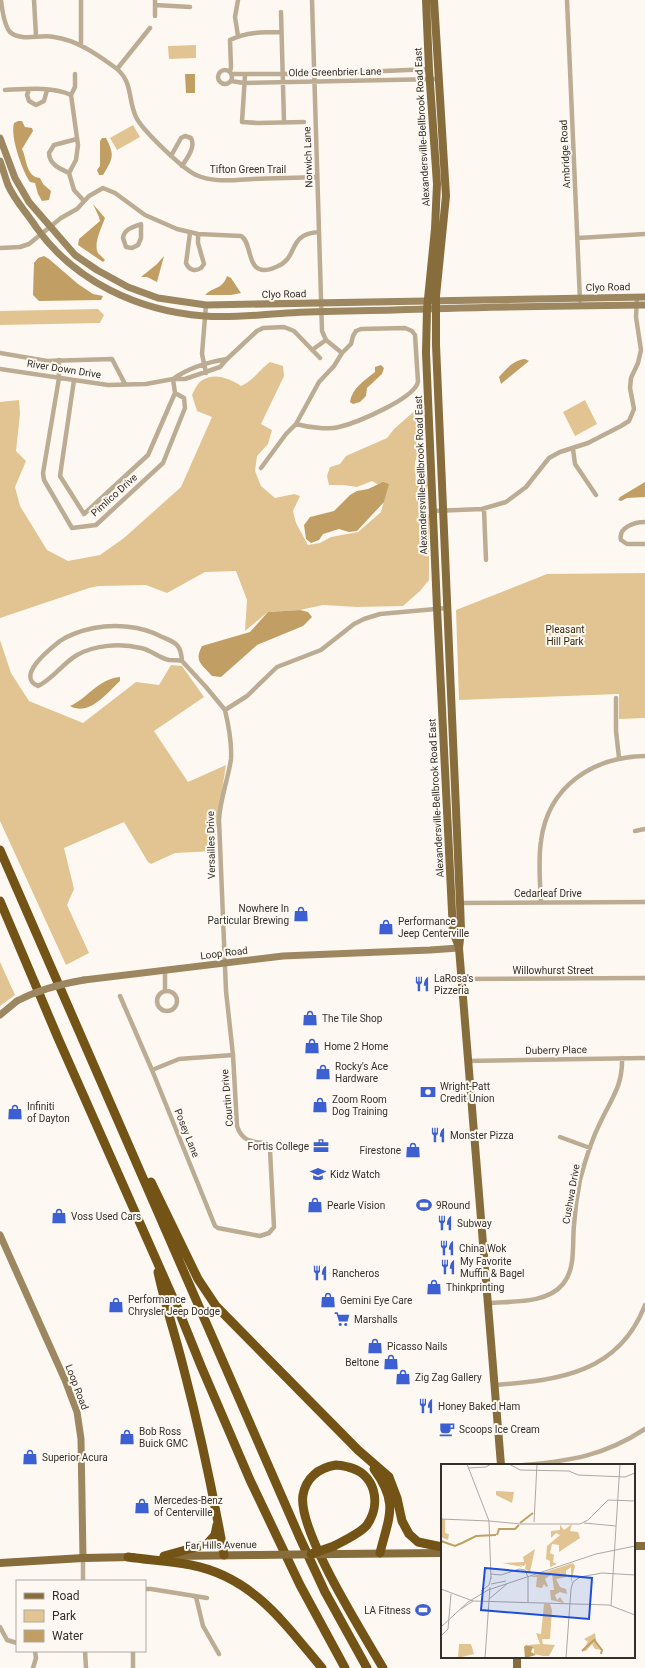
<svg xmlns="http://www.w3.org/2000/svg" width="645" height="1668" font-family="Roboto,sans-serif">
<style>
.green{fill:#e2c492}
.water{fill:#c19f64}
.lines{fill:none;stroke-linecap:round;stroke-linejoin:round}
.street{stroke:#bcac93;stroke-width:4.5}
.secondary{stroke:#9d8761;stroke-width:7}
.primary{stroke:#876c3c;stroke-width:8}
.highway{stroke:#745416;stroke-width:9}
.secondary-bridge{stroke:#9d8761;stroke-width:7}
.primary-bridge{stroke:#876c3c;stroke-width:8}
.highway-bridge{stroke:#745416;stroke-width:9}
.labels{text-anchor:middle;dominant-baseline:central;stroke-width:4;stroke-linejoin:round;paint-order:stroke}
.street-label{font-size:10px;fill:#343029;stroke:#fdf9f2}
.park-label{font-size:10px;fill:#35270b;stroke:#fdf9f2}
.poi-label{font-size:10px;fill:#343029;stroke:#fdf9f2;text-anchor:start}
.inset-river{fill:none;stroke:#c19f64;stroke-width:2}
.inset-road{fill:none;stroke:#ada9a2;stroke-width:1}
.view{fill:#1d4ed8;fill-opacity:0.15;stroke:#1d4ed8;stroke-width:2}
.inset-edge{fill:none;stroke:#343029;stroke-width:2}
</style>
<rect width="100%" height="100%" fill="#fdf9f2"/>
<!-- green -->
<path class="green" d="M196,45V58L169,59L168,46Z
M133,125L140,137L117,150L110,138Z
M98,309L104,315L100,323L0,325V311Z
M270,362L283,366L284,376L261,424L272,430L268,444L257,456L255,471L261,486L275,498L294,494L300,496L293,511L296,523L308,545L320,543L331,537L358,532L381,512L387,490L372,481L357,487L343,485H329L327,476L330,467L340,464L346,456L387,438L394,429L410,415L424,401L425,432L415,462L416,484L426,476L428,484L424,501L429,516V580L420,591L403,606L357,607L323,605L300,610L268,612L245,631L247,600L236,571L205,572L167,593L146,585L99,586L89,588L0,618V402L19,400L20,414L16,451L26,461L15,487L20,506L47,550L68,561L100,555L124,538L181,487L212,417L197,411L192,395C194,391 197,384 201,381C214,372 229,378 241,386C255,379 258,371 270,362Z
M585,400L597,424L575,436L563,412Z
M645,573V718L619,719V694L459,700L456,610L547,574Z
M0,640L11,673L29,701L83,723L136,682L159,685L171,665L182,666L204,697L154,731L188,782L226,765L216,829L215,851L175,853L151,864L148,862L124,822L64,848L74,889L67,905L89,953L66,965L0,821Z
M0,962L15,995L0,1006Z"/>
<!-- water -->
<path class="water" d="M185,74H195V93H186Z
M18,121H22L25,127L32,128L33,131L22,149C27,159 26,177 40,178L43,184L51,191L49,200L42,201L38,194L35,183L30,182C22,170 10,137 14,123Z
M102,138H106C115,155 113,159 103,175H99L97,170L100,166V141Z
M93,204L105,218C102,227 93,243 98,253C100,255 103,258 105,260L103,262L78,245L79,239L100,221L99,217Z
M44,256L49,259L78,284L93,294L103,296L101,300L39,301L33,295L34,263L38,258Z
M164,256L157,282L147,277H141L157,264Z
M227,276L231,278L241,293L231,295H205C214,286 222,290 227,276Z
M525,359L529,361L501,384L499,377C507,368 514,360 525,359Z
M381,365L384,368L382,374L367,388L366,396L360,402L353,404L350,402C352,388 364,381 375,372V367Z
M383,482L389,484L384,502L357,531L349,532L339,529L323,534L319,540L311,543L306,539L304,525L310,517L334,511L350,495L357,491L368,489Z
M645,482V497L627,498L621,501L618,500L620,497Z
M300,610L308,612L312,617L303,626L257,645L221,677L212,676C201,664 194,661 202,646L250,632L268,612Z
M120,677V681C108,692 89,717 70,706C88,698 98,679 120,677Z"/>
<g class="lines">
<!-- street -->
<path class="street" d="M1,0C2,9 4,25 10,32C21,42 41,34 54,37C76,40 95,53 113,66C134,80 127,98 136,117C142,130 183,169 196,175C214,183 235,180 253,179C274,178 295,178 317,177
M34,0L36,36
M81,0V45
M155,0V16
M238,0L235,17L238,36
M312,0L322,331L326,340L342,353
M567,0L580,301
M155,5L190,7
M281,12L284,122
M117,69L150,28
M218 77a7 7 0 1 1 14 0a7 7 0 1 1-14 0Z
M230,72L231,67L230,40C246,32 264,32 281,32
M231,74H314L431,69
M245,75L242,122L258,123L304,122
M231,81L244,83L439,79
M29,89L27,95L29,101L36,105L44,101L47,90
M5,90C25,89 53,86 71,95L78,145L76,160L69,173L74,190L84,201
M71,95L75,87V74
M171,156L181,138L185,136L191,138C196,147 187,158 182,166
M69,173C60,169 49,164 49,153L54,145L77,139
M141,224V238L138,245L132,248L126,247L123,238C124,229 133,227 141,224Z
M190,233L186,263C189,270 195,272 201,268L204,264L198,243V234
M578,238L645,234
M0,248L20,247L29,244L61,218L77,209L89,196L103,188L115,193L145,215L177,229L198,234L241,236C254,243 244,281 276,267C300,258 286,234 319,232
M312,350L326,340
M0,353L47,361L112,359L125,384
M59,360V378L43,473L44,480L72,528L96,525L163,463L185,408L184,398L175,393
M0,369L108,385L146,384L173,379H185L220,367L227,359L257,331L263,328L284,327L294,331L320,358
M206,373L202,354L206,305
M173,379C188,368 209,362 227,359
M74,380L60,476L84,514L148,455L175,393L173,379
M573,449L575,464L596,495
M261,468L286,434L296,424L319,382L334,366L342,353L351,344L353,336L356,331L361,329L405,328L412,331L415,335L418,382C414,399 356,423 339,427C329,430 307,427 296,424
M484,509L486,560
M433,511L482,509L506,502L526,487L549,458L560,452L588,443L621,426L629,421L634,409L630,388L631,378L638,363L641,350L636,317L637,297
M645,522C635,522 618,527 621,540L627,544H645
M182,661C181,643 174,642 160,636C141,626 115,624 94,628C84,630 69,635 60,641C50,649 15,676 38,686C53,679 62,664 77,655C95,645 120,643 141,648C151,650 159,658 169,660C173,660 178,660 182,661L206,687L225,710
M616,698V731L619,758
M635,831L645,829
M459,903L645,902
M541,903C540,882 538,861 541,841C548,786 593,757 645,756
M165,970V991
M461,979L645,978
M157 1001a10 10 0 1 1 20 0a10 10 0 1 1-20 0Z
M120,996L152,1070L215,1226L218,1228L260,1236L269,1233L274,1227L270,1150L265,1143C251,1142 242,1141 237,1126L233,1055L226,991L219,820C220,799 228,780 231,759C232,742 229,727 225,710L247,696L277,667L321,650L354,624L364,619L380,614L447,608
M468,1061L645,1058
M152,1070L179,1059L233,1055
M560,1137L590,1148
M489,1303C512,1301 547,1304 563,1284C576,1268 572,1245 574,1225C575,1210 577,1195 580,1180C585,1161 591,1141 600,1123C611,1099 623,1086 622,1058
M496,1385C559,1380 619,1373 645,1305
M523,1465C570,1461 604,1456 645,1429
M83,1558V1581
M145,1589H151L207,1598
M196,1597L203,1626L219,1654
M0,1627L7,1640L17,1643
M85,1651L86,1668
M133,1651V1668
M33,1668L36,1658L35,1651"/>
<!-- secondary -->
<path class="secondary" d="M0,138L15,178L29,202L75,255L97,270L128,287L158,298L206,305L645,297
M0,161C3,169 5,177 8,185C15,201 27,213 36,227C74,281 138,311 204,316C232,318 259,315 287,313C322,311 358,311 394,310C478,307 561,306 645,305
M84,980L283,956L430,950L459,948
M0,1015L17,1001
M0,1235L65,1380L77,1412L81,1439L83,1558"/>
<!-- primary -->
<path class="primary" d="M426,0L429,69L437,184L435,229L427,309L426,353L437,608L453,932L459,947
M434,0L446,196L436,296V345L460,903L461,930L459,948L501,1465
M634,1546H645
M336,1554L442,1553
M171,1556L258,1555
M0,1563L83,1558L133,1557
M517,1657V1668"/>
<!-- highway -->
<path class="highway" d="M0,850L299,1536L325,1592L367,1668
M0,901L58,1038L178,1309L201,1366L250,1480L300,1585L345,1668
M151,1182L198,1279L216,1306L358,1450L389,1477L397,1498L402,1521L409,1534L418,1542L442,1547
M158,1272C165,1305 176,1337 184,1370C200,1431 213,1493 224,1555
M374,1469C399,1503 389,1516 380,1553
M334,1546C343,1541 361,1533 367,1525C382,1503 375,1473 348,1467C344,1466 340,1465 336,1465C318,1468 306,1478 303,1495C297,1530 364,1635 383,1668
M164,1556L207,1544L215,1535L217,1525
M128,1557C149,1560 170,1561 191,1565C253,1577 284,1623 322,1668"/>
<!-- secondary-bridge -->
<path class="secondary-bridge" d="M17,1001C38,990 60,984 84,980"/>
<!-- primary-bridge -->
<path class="primary-bridge" d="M258,1555L336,1554"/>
<!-- highway-bridge -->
<path class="highway-bridge" d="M311,1554L334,1546"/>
</g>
<!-- icons -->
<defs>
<symbol id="shop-bare" viewBox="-9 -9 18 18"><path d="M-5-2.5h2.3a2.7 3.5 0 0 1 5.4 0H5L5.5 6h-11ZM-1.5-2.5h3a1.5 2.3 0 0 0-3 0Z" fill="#3c5fd1" stroke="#fdf9f2" stroke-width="2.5" paint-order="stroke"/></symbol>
<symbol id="restaurant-bare" viewBox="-9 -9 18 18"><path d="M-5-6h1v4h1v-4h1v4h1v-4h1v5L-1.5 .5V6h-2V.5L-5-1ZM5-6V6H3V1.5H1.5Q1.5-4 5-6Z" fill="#3c5fd1" stroke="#fdf9f2" stroke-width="2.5" paint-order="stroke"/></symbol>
<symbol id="bank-bare" viewBox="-9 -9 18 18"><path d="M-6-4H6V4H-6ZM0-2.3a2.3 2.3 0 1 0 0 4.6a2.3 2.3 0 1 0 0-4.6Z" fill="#3c5fd1" stroke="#fdf9f2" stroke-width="2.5" paint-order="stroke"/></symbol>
<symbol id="office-bare" viewBox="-9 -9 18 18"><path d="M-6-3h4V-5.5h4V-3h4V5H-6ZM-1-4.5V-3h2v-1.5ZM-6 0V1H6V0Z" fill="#3c5fd1" stroke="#fdf9f2" stroke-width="2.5" paint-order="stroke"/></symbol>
<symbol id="school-bare" viewBox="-9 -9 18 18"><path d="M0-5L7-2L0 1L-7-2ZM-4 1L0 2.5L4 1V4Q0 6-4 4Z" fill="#3c5fd1" stroke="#fdf9f2" stroke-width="2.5" paint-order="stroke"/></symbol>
<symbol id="stadium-bare" viewBox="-9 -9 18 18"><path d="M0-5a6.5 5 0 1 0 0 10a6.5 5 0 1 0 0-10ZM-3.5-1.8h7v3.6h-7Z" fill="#3c5fd1" stroke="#fdf9f2" stroke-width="2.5" paint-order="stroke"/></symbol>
<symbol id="supermarket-bare" viewBox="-9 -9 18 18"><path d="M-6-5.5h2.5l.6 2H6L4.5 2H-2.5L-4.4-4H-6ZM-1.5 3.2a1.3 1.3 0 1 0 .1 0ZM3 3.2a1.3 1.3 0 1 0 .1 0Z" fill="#3c5fd1" stroke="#fdf9f2" stroke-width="2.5" paint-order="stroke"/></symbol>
<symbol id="cafe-bare" viewBox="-9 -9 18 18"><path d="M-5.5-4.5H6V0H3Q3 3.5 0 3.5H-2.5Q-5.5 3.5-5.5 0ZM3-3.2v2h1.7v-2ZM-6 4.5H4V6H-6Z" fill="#3c5fd1" stroke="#fdf9f2" stroke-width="2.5" paint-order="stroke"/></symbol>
</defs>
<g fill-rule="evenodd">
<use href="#shop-bare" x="290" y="903" width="22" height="22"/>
<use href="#shop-bare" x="375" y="916" width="22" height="22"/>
<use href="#restaurant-bare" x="411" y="973" width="22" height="22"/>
<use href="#shop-bare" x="299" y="1007" width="22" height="22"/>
<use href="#shop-bare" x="301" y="1035" width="22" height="22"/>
<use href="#shop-bare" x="312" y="1061" width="22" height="22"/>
<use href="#bank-bare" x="417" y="1081" width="22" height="22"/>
<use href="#shop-bare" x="309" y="1094" width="22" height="22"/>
<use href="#shop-bare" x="4" y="1101" width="22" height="22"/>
<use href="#restaurant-bare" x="427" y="1124" width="22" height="22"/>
<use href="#office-bare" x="310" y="1135" width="22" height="22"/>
<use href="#shop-bare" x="402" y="1139" width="22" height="22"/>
<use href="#school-bare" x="307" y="1163" width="22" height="22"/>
<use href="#shop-bare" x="304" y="1194" width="22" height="22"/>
<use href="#stadium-bare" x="413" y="1194" width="22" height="22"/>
<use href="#shop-bare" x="48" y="1205" width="22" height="22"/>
<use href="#restaurant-bare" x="434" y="1212" width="22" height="22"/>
<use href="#restaurant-bare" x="436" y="1237" width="22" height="22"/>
<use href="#restaurant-bare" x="437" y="1256" width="22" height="22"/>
<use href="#restaurant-bare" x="309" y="1262" width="22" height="22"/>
<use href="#shop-bare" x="423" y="1276" width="22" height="22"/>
<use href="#shop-bare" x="317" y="1289" width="22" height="22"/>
<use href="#shop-bare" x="105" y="1294" width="22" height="22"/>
<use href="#supermarket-bare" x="331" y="1308" width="22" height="22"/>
<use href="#shop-bare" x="364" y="1335" width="22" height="22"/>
<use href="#shop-bare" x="380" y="1351" width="22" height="22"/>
<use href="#shop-bare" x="392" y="1366" width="22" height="22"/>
<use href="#restaurant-bare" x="415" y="1395" width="22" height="22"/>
<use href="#cafe-bare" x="436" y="1418" width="22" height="22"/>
<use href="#shop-bare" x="116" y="1426" width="22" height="22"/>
<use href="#shop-bare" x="19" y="1446" width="22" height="22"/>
<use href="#shop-bare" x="131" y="1495" width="22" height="22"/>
<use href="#stadium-bare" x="412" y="1599" width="22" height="22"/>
</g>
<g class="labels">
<!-- street labels -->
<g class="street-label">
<text transform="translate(335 72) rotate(-1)">Olde Greenbrier Lane</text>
<text transform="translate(422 127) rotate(-93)">Alexandersville-Bellbrook Road East</text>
<text transform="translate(565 154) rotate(-93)">Ambridge Road</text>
<text transform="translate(308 157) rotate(-92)">Norwich Lane</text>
<text x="248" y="169">Tifton Green Trail</text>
<text transform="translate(608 287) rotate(-1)">Clyo Road</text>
<text transform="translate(284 294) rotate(-1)">Clyo Road</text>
<text transform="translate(64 369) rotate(9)">River Down Drive</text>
<text transform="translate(421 475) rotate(-92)">Alexandersville-Bellbrook Road East</text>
<text transform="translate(114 495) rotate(-42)">Pimlico Drive</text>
<text transform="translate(436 798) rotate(-93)">Alexandersville-Bellbrook Road East</text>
<text transform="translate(211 845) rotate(-91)">Versailles Drive</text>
<text x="548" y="893">Cedarleaf Drive</text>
<text transform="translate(224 953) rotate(-7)">Loop Road</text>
<text x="553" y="970">Willowhurst Street</text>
<text transform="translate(556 1050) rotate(-1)">Duberry Place</text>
<text transform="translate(227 1098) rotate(-95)">Courtin Drive</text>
<text transform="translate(187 1133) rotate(68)">Posey Lane</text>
<text transform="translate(571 1194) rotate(-80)">Cushwa Drive</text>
<text transform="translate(77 1387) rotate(69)">Loop Road</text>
<text transform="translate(221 1545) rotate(-1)">Far Hills Avenue</text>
</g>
<!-- park labels -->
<g class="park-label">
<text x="565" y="629">Pleasant<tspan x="565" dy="12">Hill Park</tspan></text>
</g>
<!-- poi labels -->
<g class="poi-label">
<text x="289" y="908" text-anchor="end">Nowhere In<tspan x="289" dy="12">Particular Brewing</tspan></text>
<text x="398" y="921">Performance<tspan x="398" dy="12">Jeep Centerville</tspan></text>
<text x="434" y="978">LaRosa's<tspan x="434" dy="12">Pizzeria</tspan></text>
<text x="322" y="1018">The Tile Shop</text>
<text x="324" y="1046">Home 2 Home</text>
<text x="335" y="1066">Rocky's Ace<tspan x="335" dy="12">Hardware</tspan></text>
<text x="440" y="1086">Wright-Patt<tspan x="440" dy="12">Credit Union</tspan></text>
<text x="332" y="1099">Zoom Room<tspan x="332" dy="12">Dog Training</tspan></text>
<text x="27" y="1106">Infiniti<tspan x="27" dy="12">of Dayton</tspan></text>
<text x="450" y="1135">Monster Pizza</text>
<text x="309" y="1146" text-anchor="end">Fortis College</text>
<text x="401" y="1150" text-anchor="end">Firestone</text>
<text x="330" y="1174">Kidz Watch</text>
<text x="327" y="1205">Pearle Vision</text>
<text x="436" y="1205">9Round</text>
<text x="71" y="1216">Voss Used Cars</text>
<text x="457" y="1223">Subway</text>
<text x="459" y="1248">China Wok</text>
<text x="460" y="1261">My Favorite<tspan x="460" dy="12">Muffin &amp; Bagel</tspan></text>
<text x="332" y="1273">Rancheros</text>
<text x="446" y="1287">Thinkprinting</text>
<text x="128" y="1299">Performance<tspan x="128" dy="12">Chrysler Jeep Dodge</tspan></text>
<text x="340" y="1300">Gemini Eye Care</text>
<text x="354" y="1319">Marshalls</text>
<text x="387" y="1346">Picasso Nails</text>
<text x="379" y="1362" text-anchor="end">Beltone</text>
<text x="415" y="1377">Zig Zag Gallery</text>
<text x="438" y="1406">Honey Baked Ham</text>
<text x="459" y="1429">Scoops Ice Cream</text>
<text x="139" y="1431">Bob Ross<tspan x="139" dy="12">Buick GMC</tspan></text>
<text x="42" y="1457">Superior Acura</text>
<text x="154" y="1500">Mercedes-Benz<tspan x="154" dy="12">of Centerville</tspan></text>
<text x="411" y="1610" text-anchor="end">LA Fitness</text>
</g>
</g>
<!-- overview -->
<g transform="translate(441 1464)">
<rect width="194" height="194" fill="#fdf9f2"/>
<path d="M55,27L73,28L71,39L55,31ZM0,55H4V69L8,70L7,76L0,73ZM131,60L129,67L137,68L139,74L118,88V81L111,80L109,89L113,91L112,98L116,100L109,103V97L105,95L106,82L119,71L115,69L110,74V67L119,66V61L123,66ZM94,85L89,108L84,105L85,99L83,102L78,101L82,103L61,99L83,98L82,93ZM132,99L134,102L130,119V103L125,107V113L115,115L119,123L125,125L126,130L119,128L114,131L116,136L119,133L123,139L110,136L109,126H113L111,110L104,115L107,122L105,123L103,120L101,124L95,123L96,113H89ZM103,140H109L111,146L109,175H101L102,180L114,181L108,192H102L93,190V185L87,181L99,180L95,169L100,170ZM154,169L156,181L162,186L154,185L151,180L145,187H141L147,178L143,175ZM18,180H30L33,190L17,194Z" fill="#e2c492"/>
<path d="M85,181L92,183L90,188L95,191L84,194L83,183Z" fill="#c19f64"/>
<path class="inset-river" d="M79,59L92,49M56,71L58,65H74L78,61M0,77L14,82L21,79M21,79L35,72L55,71M141,187L153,176L161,186L160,190"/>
<path class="inset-road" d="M26,0L48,57L50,115M68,0L79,6L128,7L137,11L184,13L194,9M27,4L45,3L50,0M0,55L48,57M48,57L80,60H139L147,56L167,36L194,37M93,58L96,0M143,59L175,62M50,110L60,111L78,105L84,106L87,113V138M50,120L65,117M0,125L32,137L168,141L194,151M40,127L48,121L50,113M48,135L66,120M170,142L179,0M20,145L32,137M0,163L27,138L47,126L155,90L194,82M0,172L7,165L10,130M44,194L49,123M125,194L130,125L132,118L139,113L161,109L194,111"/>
<path class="view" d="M44,104L151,114L148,155L40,146Z"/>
<rect width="194" height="194" class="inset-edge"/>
</g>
<!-- legend -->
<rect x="16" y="1580" width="130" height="72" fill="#fdf9f2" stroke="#ada9a2"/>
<rect x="24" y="1593" width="20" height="6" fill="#876c3c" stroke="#ada9a2"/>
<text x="52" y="1600" font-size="12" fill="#343029">Road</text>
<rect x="24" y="1610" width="20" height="12" fill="#e2c492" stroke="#ada9a2"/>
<text x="52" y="1620" font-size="12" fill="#343029">Park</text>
<rect x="24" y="1630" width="20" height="12" fill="#c19f64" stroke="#ada9a2"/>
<text x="52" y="1640" font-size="12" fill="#343029">Water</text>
</svg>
